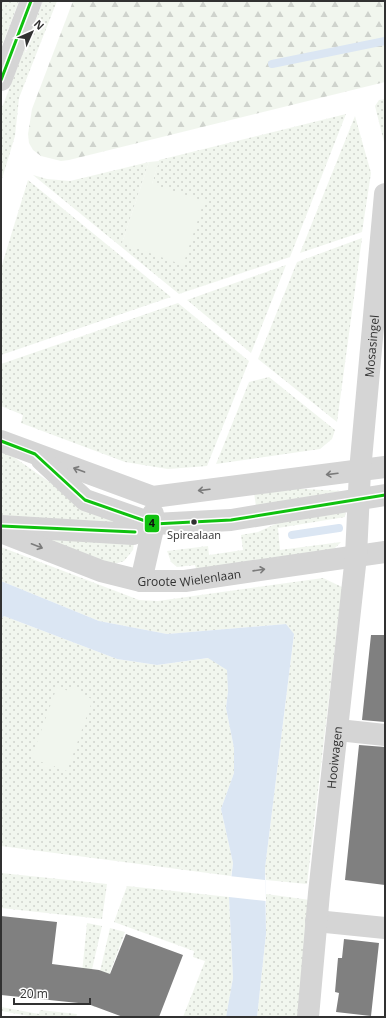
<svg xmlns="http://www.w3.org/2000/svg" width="386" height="1018" font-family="'Open Sans',sans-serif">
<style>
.grass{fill:url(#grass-dots)}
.forest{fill:url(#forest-firs)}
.pitch{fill:#f1f6ee}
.water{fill:#dbe6f3}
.pier{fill:#fff}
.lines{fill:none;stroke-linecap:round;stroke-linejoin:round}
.stream{stroke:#dbe6f3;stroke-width:8}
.building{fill:#808080}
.minor{stroke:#d5d5d5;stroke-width:22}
.bus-1-casing{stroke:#fff;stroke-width:6}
.bus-1{stroke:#0fc10f;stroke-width:3}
.oneway{stroke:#7b7b7b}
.bus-dot{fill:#313131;stroke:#fff;stroke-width:1.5}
.labels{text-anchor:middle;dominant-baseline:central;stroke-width:4;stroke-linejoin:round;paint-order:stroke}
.bus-label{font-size:11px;fill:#313131;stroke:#fff}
.street-label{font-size:12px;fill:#313131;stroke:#fff}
.line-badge{stroke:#fff;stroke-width:1.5}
.pale-badge-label{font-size:11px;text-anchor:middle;font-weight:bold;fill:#111}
</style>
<defs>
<pattern id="grass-dots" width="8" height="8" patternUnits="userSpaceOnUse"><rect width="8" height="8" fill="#f1f6ee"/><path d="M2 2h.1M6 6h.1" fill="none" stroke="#cfd3cd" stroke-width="1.8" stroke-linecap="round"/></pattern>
<pattern id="forest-firs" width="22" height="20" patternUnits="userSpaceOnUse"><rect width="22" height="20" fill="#f1f6ee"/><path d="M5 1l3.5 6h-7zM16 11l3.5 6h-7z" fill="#cfd3cd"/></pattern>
</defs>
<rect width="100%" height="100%" fill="#fff"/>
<!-- grass -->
<path class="grass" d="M1,1H19L1,48Z
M43,1H57L19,98L15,136L1,182V110Z
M385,99V146L375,106L379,100Z
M346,114L290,257L179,294L33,175L47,179L70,181L149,162L122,243L152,184L159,160Z
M355,116L371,173L362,232L300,253Z
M28,180L171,297L1,355V268Z
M362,238L337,422L258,359L297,262Z
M286,265L251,353L187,300Z
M178,303L249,361L207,466L168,469L125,462L21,423L23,415L1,406V364Z
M269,377L335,430L332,439L320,449L216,464L249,382Z
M1,450L8,453L91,511L131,527L1,517Z
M285,488L342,491L256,506L254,493Z
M346,507L345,517L278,528L280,550L341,542L331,552L197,572L195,565L177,567L171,562L167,551L208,546L209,555L243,550L241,535L258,532L297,514Z
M34,534L134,543L133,550L124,561L109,566Z
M1,547L139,600L158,601L323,578L342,587L307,884L266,880L265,868L294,635L286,624L167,634L99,621L1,581Z
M4,616L117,659L157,665L209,658L228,670V691L226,708L234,748V773L221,809L233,863L231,876L1,846V619Z
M1,873L107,884L102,919L1,908Z
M127,886L229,897L233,978L226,1017H183L205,961L193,957L194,951L114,922Z
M266,894L310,900L298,1017H257L266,934Z
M87,923L102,926L84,1004L79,1003Z
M110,928L125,932L97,1007L92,1006Z
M1,1007L39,1014L40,1010L77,1014L76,1017H35L1,1011Z"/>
<!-- forest -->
<path class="forest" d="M73,1H385V82L69,160L61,161L41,156L33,150L29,143L28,134L32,109Z"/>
<!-- pitch -->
<path class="pitch" d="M159,161L152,184L204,201L183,265L122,243L149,162Z
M57,687L69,691L71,688L81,691L79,695L93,699L67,771L54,766L53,770L44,767L45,763L31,759Z"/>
<!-- water -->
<path class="water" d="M1,581L99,621L167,634L286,624L294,634L265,868L266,934L257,1017H226L233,978L229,897L233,863L221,809L234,773V748L226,708L228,691L227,670L208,658L157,665L117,659L4,616L1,619Z"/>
<!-- pier -->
<path class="pier" d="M229,876L265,880L266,901L229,897Z"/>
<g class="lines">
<!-- stream -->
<path class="stream" d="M272,64L385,41
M292,535L339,528"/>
</g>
<!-- building -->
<path class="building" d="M371,635H385V722L362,720Z
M359,745L385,747V885L345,880Z
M1,916L57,922L52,964L99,970L110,974L126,934L183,955L159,1017H123L88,1004L1,995Z
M344,939L379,943L371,1016L336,1012L339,993L335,992L338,958H342Z"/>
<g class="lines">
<!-- minor -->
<g class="minor">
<path d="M1,80L31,1"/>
<path d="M1,441L153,497L385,467"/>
<path d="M42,460L85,500L154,524L231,520L385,495"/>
<path d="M1,526L133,534L154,524"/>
<path id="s1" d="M1,532L101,571L141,581H185L385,552"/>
<path d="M141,581L154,524L153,514"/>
<path d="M338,730L385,735"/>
<path d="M316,921L385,928"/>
<path id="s2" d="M308,1017L319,893L356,556L360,471L385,194"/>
</g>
<defs>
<path id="bus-1" d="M1,80L31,1
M1,441L35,454L85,500L154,524L231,520L385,495
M1,526L135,532"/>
</defs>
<!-- bus-1 casing -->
<use href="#bus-1" class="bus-1-casing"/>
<!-- bus-1 -->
<use href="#bus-1" class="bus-1"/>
</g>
<!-- one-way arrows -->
<defs><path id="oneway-shaft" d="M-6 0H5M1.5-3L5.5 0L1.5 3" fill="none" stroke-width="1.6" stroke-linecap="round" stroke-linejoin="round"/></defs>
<g class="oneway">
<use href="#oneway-shaft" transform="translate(79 470) rotate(-160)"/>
<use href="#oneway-shaft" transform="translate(332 474) rotate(173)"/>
<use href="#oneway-shaft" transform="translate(204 490) rotate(173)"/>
<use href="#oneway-shaft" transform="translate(37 546) rotate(21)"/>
<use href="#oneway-shaft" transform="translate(259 570) rotate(-8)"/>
</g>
<!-- markers -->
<circle class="bus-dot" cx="194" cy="522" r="3.5"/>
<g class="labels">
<!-- bus labels -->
<g class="bus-label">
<text x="194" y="534">Spirealaan</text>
</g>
<!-- street labels -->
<g class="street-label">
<text stroke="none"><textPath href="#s2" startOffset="674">Mosasingel</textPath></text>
<text stroke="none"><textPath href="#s1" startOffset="197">Groote Wielenlaan</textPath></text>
<text stroke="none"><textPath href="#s2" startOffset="261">Hooiwagen</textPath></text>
</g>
</g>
<rect class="line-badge" x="144" y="514" width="16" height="19" rx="4" fill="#0fc10f"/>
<g class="pale-badge-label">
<text x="152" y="527">4</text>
</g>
<!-- border -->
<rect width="386" height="1018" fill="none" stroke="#313131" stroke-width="4"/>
<!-- north arrow -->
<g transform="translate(32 32) rotate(45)" stroke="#ffffff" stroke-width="3" paint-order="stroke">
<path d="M0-3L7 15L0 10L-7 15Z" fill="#313131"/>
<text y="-6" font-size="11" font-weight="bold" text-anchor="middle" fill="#313131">N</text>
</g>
<!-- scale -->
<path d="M14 998v6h76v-6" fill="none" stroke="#313131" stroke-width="2"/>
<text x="20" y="998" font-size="12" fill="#313131" stroke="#ffffff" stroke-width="3" paint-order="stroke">20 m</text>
</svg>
